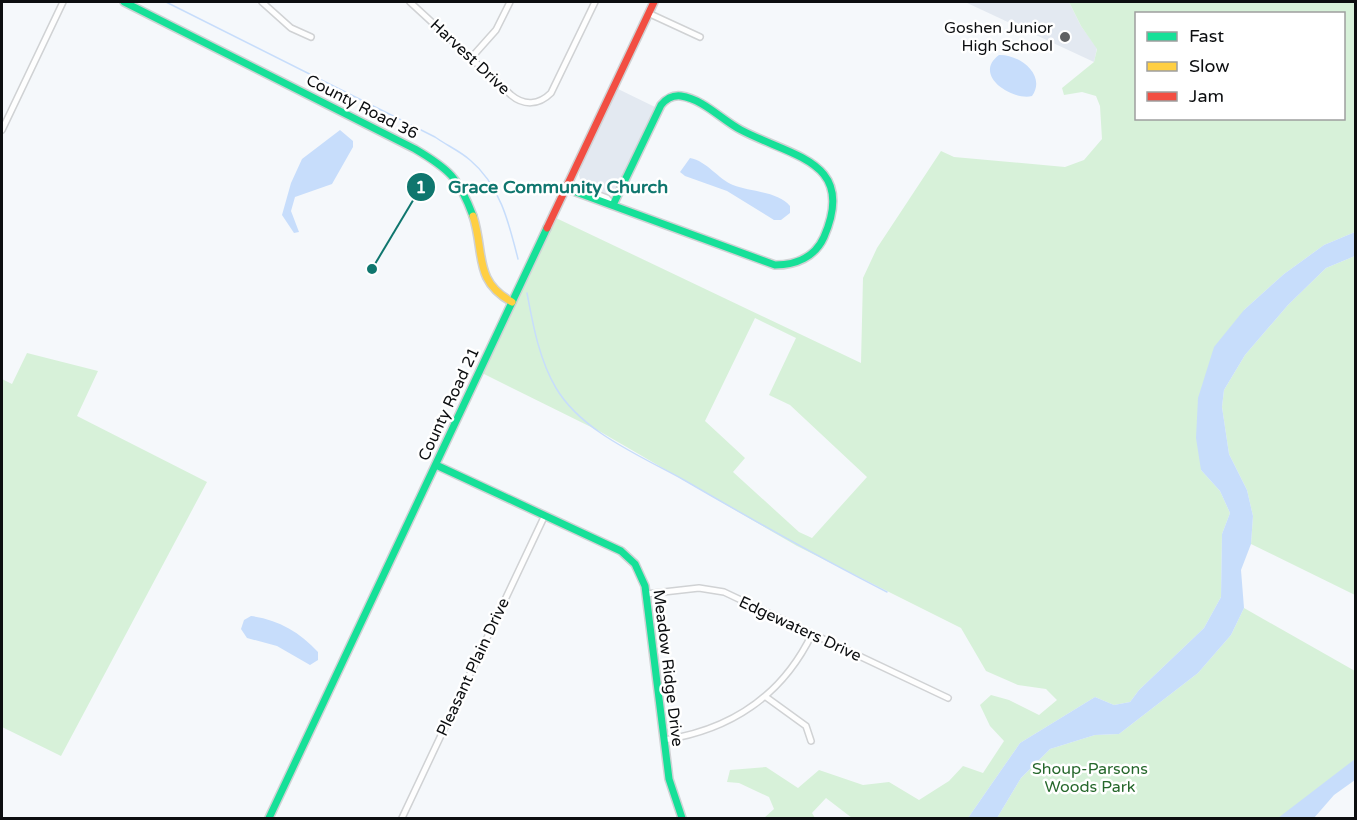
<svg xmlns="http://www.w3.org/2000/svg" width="1357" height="820" font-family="'Varela Round',sans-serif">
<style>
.built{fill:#e3e9f1}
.green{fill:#d7f1d9;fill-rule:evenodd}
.water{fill:#c7ddfb}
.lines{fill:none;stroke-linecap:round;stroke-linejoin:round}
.stream{stroke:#c7ddfb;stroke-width:1.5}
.street-casing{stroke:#d0d2d4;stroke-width:8}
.fast-casing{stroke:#d0d2d4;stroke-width:10}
.slow-casing{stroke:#d0d2d4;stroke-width:10}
.jam-casing{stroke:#d0d2d4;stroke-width:10}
.street{stroke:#fefefe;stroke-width:5}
.fast{stroke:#16e098;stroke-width:7}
.slow{stroke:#ffcf43;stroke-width:7}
.jam{stroke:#f24e42;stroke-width:7}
.poi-dot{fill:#5e6062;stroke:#fff;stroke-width:2}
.labels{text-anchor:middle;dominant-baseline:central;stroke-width:5;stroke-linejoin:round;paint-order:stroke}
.poi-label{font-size:16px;fill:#0c0e10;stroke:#fff;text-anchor:end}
.street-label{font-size:16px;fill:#0c0e10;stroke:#fff}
.park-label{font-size:16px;fill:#25672b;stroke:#fff}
.leader{fill:none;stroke:#0f766e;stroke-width:2}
.callout-dot{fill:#0f766e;stroke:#fff;stroke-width:2}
.mark-label{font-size:18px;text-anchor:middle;font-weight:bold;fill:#fff}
.callout-label{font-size:18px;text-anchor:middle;font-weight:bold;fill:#0f766e;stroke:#fff;stroke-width:5;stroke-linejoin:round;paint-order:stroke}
</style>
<rect width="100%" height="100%" fill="#f5f8fb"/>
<!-- built -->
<path class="built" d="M965,2H1069L1081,26L1097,48L1094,62Z
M616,88L655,107L613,196L582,185L579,175L584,156Z"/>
<!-- green -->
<path class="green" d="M1069,2H1355V232L1324,245L1284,274L1244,310L1201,470L1220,491L1230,513L1222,534L1221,597L1204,628L1139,690L1130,702L1114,705L1095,697L1020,743L968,818H852L826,798L812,813L815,818H764L774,809L769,797L739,783L727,782L730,770L766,767L798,788L819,770L863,785L889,782L919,800L949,781L963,766L983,773L1004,741L990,726L980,705L991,695L1009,700L1039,715L1057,700L1046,689L1018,685L986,671L961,628L797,546L599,431L482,373L556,218L861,363L863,278L877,248L941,151L954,157L1065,167L1084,160L1102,139L1100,106L1096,96L1082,92L1064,95L1062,88L1094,62L1097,49L1081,26ZM1136,14H1344V118H1136ZM755,318L796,338L769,395L790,405L867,477L812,538L799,532L733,472L745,458L705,421Z
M1355,256V595L1251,544L1253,516L1247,490L1229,454L1222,407L1224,390L1245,355L1288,305L1326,268Z
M27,353L98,371L77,416L207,482L61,756L2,727V379L12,384Z
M1244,608L1355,671V778L1298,818H997L1021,778L1050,749L1095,735L1119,734L1198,673L1231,635Z"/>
<!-- water -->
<path class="water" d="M999,55C1019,54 1047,75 1032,96C1012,101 972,75 999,55Z
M340,130L353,141V147L332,184L295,197L291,211L299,232L294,233L282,215L291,183L302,159Z
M690,158C707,161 718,179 733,185C750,192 778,191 790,206V213L781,220H774L727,191L685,176L680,172Z
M1355,232V256L1326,268L1288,305L1245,355L1224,390L1222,407L1229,454L1247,490L1253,516L1251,544L1241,570L1244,608L1231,635L1198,673L1119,734L1095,735L1050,749L1021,778L997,818H968L1020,743L1095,697L1114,705L1130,702L1139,690L1204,628L1221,597L1222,534L1230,513L1220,491L1201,470L1196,438L1198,398L1214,347L1244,310L1284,274L1324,245Z
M251,616C277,619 300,632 318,652V660L310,665L277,646L247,638L241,629L244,620Z
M1355,759V780L1334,795L1314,818H1278Z"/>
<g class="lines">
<!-- stream -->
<path class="stream" d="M166,2L435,137C446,145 460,151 470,160C500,185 509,223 518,259
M527,293C533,325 539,359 556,388C582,432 641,456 684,480C751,519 818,557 887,592"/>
<defs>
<path id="street" d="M262,2L291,28L311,37
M410,2L511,95C524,106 539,105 551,93L595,2
M648,13L700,37
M471,58L496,30L510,2
M2,130L63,2
M568,183L607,198L612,204
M646,594L699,588L724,592L948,698
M766,697L806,726L811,741
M664,740C730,730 782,696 812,634
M402,818L545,515"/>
<path id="fast" d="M124,2L415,149C449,169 459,178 473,216
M565,188L775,265C796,265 815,257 824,237C857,161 792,157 741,130C722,120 703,99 681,96C673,95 666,99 661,105L613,205
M436,465L621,551L635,564L645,586L669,779L682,818
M269,818L547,228"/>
<path id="slow" d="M473,216C485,252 473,281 512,302"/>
<path id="jam" d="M547,228L654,2"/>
</defs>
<!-- street casing -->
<use href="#street" class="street-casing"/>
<!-- fast casing -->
<use href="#fast" class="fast-casing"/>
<!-- slow casing -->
<use href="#slow" class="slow-casing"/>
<!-- jam casing -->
<use href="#jam" class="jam-casing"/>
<!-- street -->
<use href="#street" class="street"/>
<!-- fast -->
<use href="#fast" class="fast"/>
<!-- slow -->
<use href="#slow" class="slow"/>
<!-- jam -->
<use href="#jam" class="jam"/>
</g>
<!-- markers -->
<circle class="poi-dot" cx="1065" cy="37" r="6"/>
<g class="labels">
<!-- poi labels -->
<g class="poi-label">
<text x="1053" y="28">Goshen Junior<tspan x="1053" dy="18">High School</tspan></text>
</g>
<!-- street labels -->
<g class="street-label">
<text transform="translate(470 57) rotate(43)">Harvest Drive</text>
<text transform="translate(362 107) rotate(27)">County Road 36</text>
<text transform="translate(449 404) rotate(-65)">County Road 21</text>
<text transform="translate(800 629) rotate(25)">Edgewaters Drive</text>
<text transform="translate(473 667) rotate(-65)">Pleasant Plain Drive</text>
<text transform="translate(668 668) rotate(83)">Meadow Ridge Drive</text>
</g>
<!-- park labels -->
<g class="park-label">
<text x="1090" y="769">Shoup-Parsons<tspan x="1090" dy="18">Woods Park</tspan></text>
</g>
</g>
<!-- callouts -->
<path class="leader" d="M372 269L421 187"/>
<g class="callout-dot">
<circle cx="372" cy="269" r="6"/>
<circle cx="421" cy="187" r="15"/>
</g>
<g class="mark-label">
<text x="421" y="193">1</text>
</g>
<g class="callout-label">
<text x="558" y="193">Grace Community Church</text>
</g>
<!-- border -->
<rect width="1357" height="820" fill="none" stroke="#0c0e10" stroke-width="6"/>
<!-- legend -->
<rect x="1135" y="12" width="210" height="108" fill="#ffffff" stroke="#9e9f9f" stroke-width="1.5"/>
<rect x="1147" y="32" width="30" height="9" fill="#16e098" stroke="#9e9f9f" stroke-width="1.5"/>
<text x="1189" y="42" font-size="18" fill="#0c0e10">Fast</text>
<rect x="1147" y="62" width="30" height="9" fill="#ffcf43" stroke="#9e9f9f" stroke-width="1.5"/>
<text x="1189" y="72" font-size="18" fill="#0c0e10">Slow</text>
<rect x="1147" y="92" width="30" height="9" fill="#f24e42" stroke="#9e9f9f" stroke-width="1.5"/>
<text x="1189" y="102" font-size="18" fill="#0c0e10">Jam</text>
</svg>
